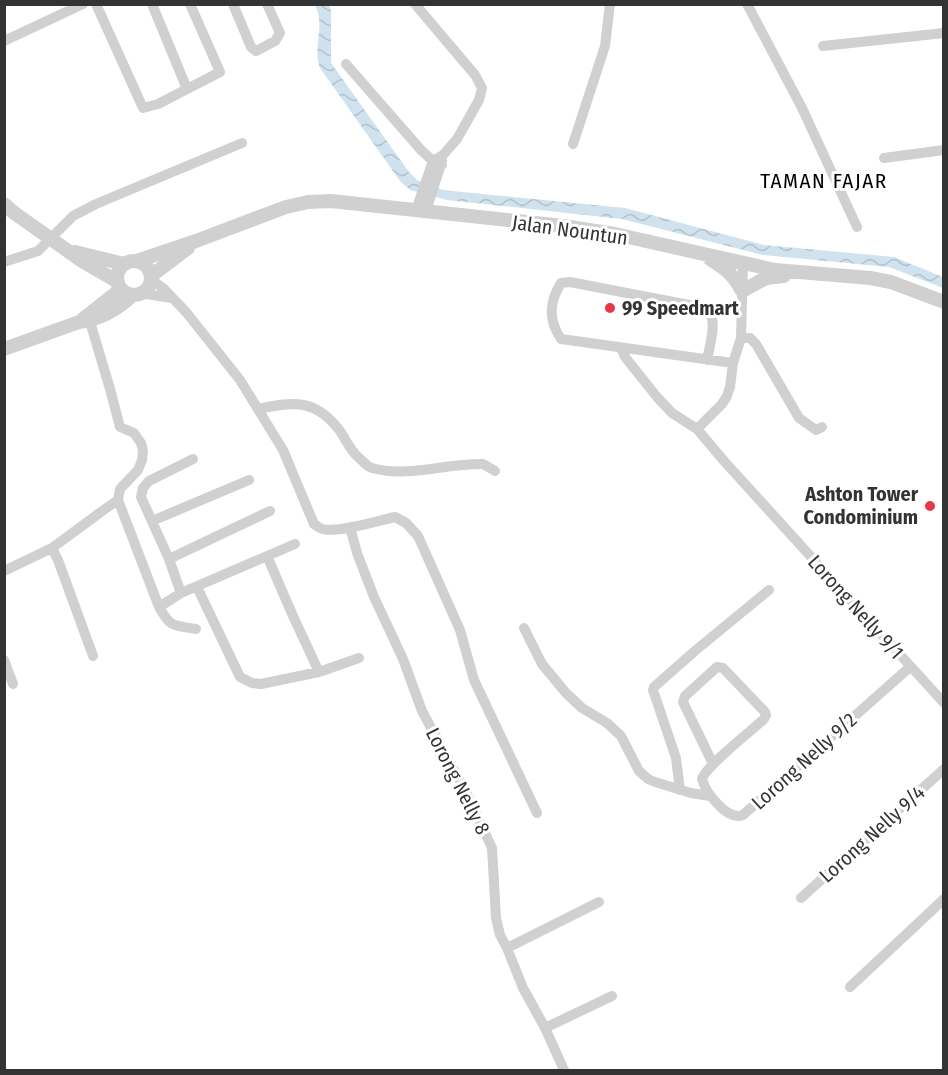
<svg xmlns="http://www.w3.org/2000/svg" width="948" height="1075" font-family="'Fira Sans Condensed',sans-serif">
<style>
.water{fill:url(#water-waves)}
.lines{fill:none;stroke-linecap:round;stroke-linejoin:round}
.minor{stroke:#d0d0d0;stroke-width:10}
.tertiary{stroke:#d0d0d0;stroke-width:14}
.poi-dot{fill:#e63946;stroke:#fff;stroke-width:2}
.labels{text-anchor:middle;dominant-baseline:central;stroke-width:6;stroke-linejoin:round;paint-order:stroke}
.street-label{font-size:20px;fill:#333;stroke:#fff}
.poi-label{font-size:20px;font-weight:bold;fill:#333;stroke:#fff;text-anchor:start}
.neighbourhood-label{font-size:21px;letter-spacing:1.5px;fill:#000;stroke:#fff}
</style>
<defs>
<pattern id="water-waves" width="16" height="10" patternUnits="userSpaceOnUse" patternTransform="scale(1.5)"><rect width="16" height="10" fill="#cfe2ee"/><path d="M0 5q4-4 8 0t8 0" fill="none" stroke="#b2c2cd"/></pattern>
</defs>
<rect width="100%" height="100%" fill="#fff"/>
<!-- water -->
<path class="water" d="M315,5H329L331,11V63L409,172L417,180L443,190L625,208L764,245L894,257L943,277V288L889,267L763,255L622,219L447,200L410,190L400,181L320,68C312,46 326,28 315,5Z"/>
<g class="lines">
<!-- minor -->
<path class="minor" d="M96,4L143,108L158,104L220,72L190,4
M152,4L187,89
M233,4L251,47L256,51L275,41L280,33L267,4
M415,4L475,75L482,88L479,100L457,139L443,155L433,161L416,210
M747,4L802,108L857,227
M4,41L83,4
M823,46L944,33
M346,64L421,150L433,161L442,165
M573,144L605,46L610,4
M884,158L944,150
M426,211L442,161
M4,262L38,251L73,216L96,204L242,143
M151,279L164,289L186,312L240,380L283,450L314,524C318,526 318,528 322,529C339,533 377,521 395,517L406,523L418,536L460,630L474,680L537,813
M140,293L172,298
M741,338H750L756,344L799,418L816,430L822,427
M621,348L625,357L657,397L672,413L697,429L724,461L944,703
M707,360C709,349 716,325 711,316C708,311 700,309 694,306L570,282L561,283C549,302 548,320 561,339C618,347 676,355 733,363
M258,409C294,401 316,399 340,431C346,440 350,450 358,457C363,461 367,467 372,468C407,478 447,463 483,464L495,471
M697,429L722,404L727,396L730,387L733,363L741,338L743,263
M118,500L159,607C171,628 172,625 196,629
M152,521L249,480
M350,527L357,553L374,597L403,659L422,711L467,794L492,848L496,918L500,935L507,948L523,988L545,1028L564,1070
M52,548L58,560L93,656
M267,556L293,616L319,672
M169,559L270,511
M4,571L52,548L105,509L118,500L120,489L138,470L142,460L143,451L141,443L134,433L120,427L110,389L88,315
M197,587L240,677L252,683L261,684L319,672L359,658
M181,593L169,559L141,497L143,488L149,481L193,459
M159,607L181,593L295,544
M524,628L542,664L566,693L582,708L607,723L621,736L639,771L648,779L655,782L691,793L710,796
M4,660L13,684
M713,764L683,702L685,696L717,667L723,668L765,712L766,715L764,719C751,731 706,766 702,779C706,793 727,821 743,815L910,667
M680,790L676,758L653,690L654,687L696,650L769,590
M801,898L944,769
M507,948L599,902
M850,987L944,899
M545,1028L612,996"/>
<!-- tertiary -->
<path class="tertiary" d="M4,204L13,212L82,261L118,282
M75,252L124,264
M710,259C726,269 733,274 742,291L766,278L784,276
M137,261L196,241L286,207L308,202L331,201L563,226L615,234L775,270L870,278L891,282L944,302
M117 278a17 17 0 1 1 34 0a17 17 0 1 1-34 0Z
M151,276L188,248
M83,319L116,293L120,287
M4,349L79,322C100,320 118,309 133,295"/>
</g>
<!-- markers -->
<g class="poi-dot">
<circle cx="610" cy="308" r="6"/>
<circle cx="930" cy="506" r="6"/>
</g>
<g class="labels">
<!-- street labels -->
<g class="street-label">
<text transform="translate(570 230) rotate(8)">Jalan Nountun</text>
<text transform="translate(856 607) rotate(48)">Lorong Nelly 9/1</text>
<text transform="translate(804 761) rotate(-42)">Lorong Nelly 9/2</text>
<text transform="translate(458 781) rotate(63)">Lorong Nelly 8</text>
<text transform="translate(872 834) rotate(-42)">Lorong Nelly 9/4</text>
</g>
<!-- poi labels -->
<g class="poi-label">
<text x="622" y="308">99 Speedmart</text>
<text x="918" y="494" text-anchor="end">Ashton Tower<tspan x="918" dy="23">Condominium</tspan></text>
</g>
<!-- neighbourhood labels -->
<g class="neighbourhood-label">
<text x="824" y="181">TAMAN FAJAR</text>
</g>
</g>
<!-- border -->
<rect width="948" height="1075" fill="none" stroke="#333333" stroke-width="12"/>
</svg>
